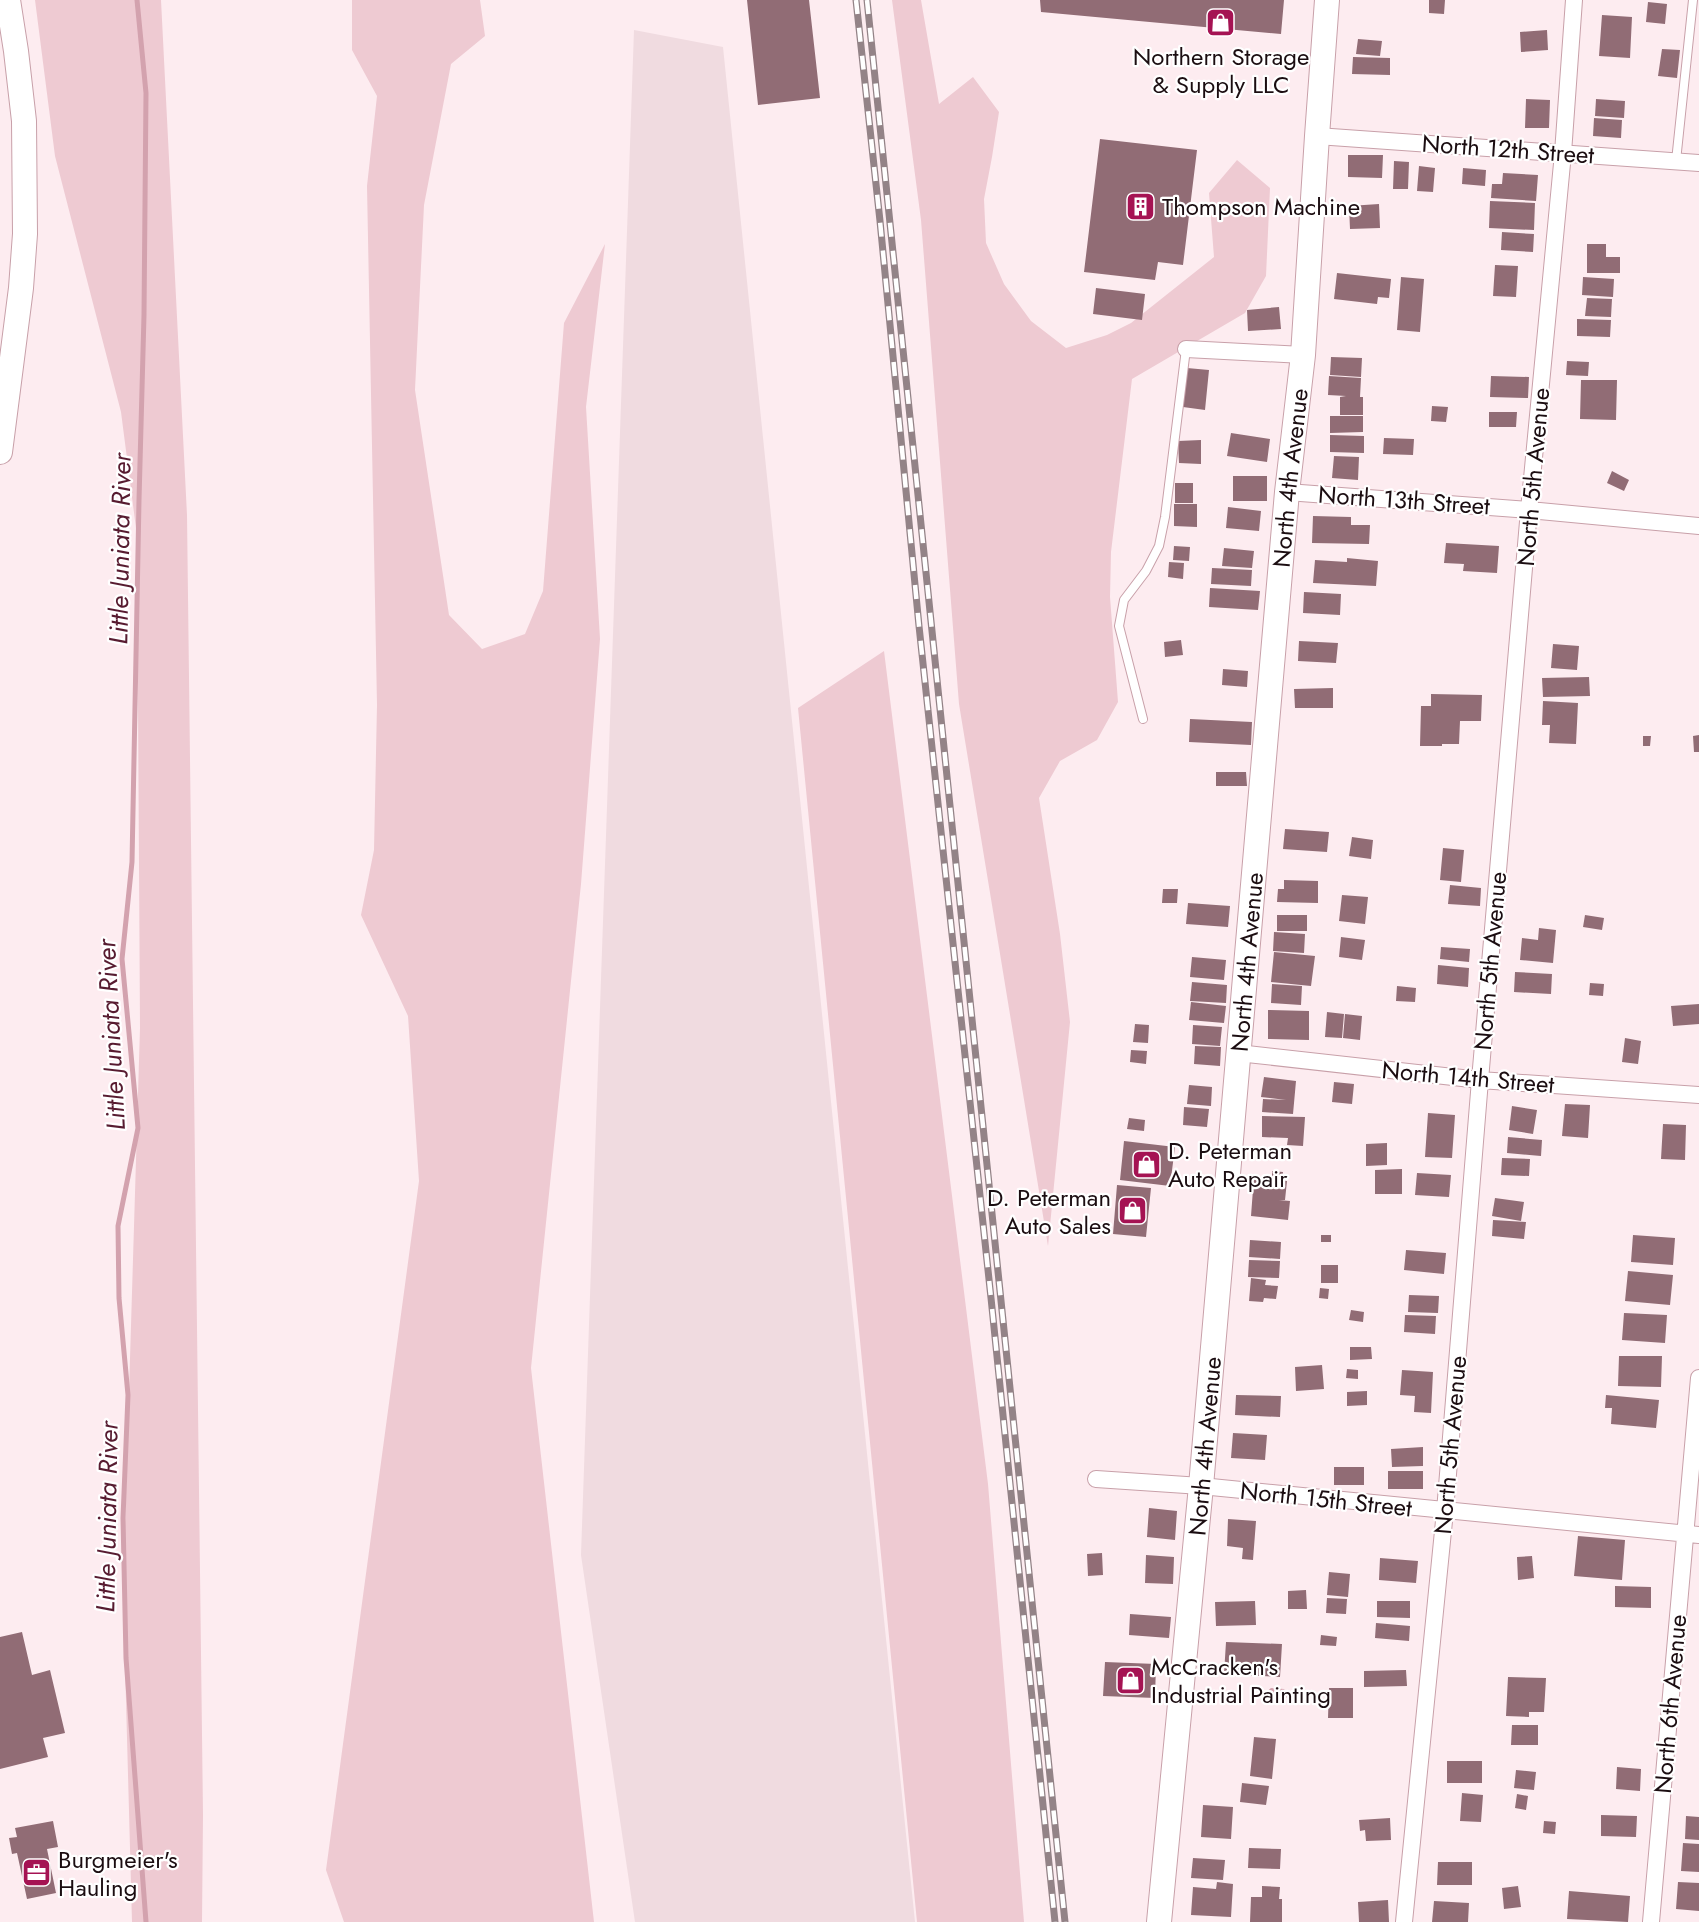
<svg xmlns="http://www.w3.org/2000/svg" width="1699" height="1922" font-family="Jost,sans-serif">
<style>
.built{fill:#f0dbe0}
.green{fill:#eecad2}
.water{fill:#d3a2ae}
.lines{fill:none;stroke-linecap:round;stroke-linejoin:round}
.stream{stroke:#d3a2ae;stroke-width:5}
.building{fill:#916c75}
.service-casing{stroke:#c8a0a9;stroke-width:10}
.minor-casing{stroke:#c8a0a9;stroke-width:18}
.secondary-casing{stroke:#c8a0a9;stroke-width:26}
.service{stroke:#fff;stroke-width:8}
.minor{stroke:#fff;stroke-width:16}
.secondary{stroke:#fff;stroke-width:24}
.rail-casing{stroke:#938387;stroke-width:7}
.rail{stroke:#fff;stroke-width:4.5;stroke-dasharray:14;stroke-linecap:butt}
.labels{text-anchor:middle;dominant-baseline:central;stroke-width:4.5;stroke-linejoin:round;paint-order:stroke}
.poi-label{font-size:24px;fill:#1b0d11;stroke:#fff;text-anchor:start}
.street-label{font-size:24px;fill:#1b0d11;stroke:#fff}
.water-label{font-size:26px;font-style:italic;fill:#571b30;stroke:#fff}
</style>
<rect width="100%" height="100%" fill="#fdecf0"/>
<!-- built -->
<path class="built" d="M634,30L723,47L915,1922H635L581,1555Z"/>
<!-- green -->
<path class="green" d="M35,0H161L187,515L203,1815L202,1922H132L123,1590L140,1028L137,536L121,412L55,156Z
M352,0H480L485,36L451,64L424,205L415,390L449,615L482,649L525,634L543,591L564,323L605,244L586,407L600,639L581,884L531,1368L594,1922H344L326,1870L419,1181L408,1016L361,915L374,850L377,705L367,186L377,96L352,50Z
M892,0H921L939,104L973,77L999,112L992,157L984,199L986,243L1004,284L1031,321L1066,348L1107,335L1131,323L1214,257L1209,193L1237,160L1270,188L1266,276L1245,313L1132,379L1111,552L1110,597L1118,702L1097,740L1060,761L1039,798L1060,934L1070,1022L1048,1246L959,704L921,220Z
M884,651L988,1484L1024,1922H917L798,708Z"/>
<!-- water -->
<path class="water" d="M1271,1688L1284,1689L1288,1696C1283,1703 1276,1701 1268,1700L1264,1694Z"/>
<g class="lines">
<!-- stream -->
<path class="stream" d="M137,0L146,93L144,315L139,500L132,862L122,959L138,1128L118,1226L119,1298L128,1395L123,1518L126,1658L146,1922"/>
</g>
<!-- building -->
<path class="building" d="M747,0H809L820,98L758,105Z
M1040,0H1284L1281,34L1041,12Z
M1429,0H1445L1444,14L1429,13Z
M1648,2L1667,4L1665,24L1646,22Z
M1602,15L1632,17L1630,58L1599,56Z
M1547,30L1548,50L1521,52L1520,32Z
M1358,39L1382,41L1380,56L1356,54Z
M1662,49L1680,50L1677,78L1658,76Z
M1353,57L1390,58V75L1352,74Z
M1526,99L1550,100L1549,128H1525Z
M1596,99L1625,101L1624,118L1595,116Z
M1594,118L1622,120L1621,138L1593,136Z
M1100,139L1197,150L1183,265L1158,262L1155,280L1084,272Z
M1348,155H1383L1382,178L1348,177Z
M1394,161L1409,162L1408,189H1393Z
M1419,166L1435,168L1433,192L1417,191Z
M1463,168L1486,170L1485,186L1462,184Z
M1503,173L1538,175L1536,201L1491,198L1492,184H1502Z
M1490,201L1535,203L1534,230L1489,228Z
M1379,204L1380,228L1350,229L1349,206Z
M1502,232L1534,234L1533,252L1501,250Z
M1587,244H1606V257H1620V273H1587Z
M1495,265L1518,266L1516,297L1493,296Z
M1337,273L1391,279L1389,298L1378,297L1377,304L1334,299Z
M1401,277L1424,279L1420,332L1397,330Z
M1583,277L1614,279L1613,297L1582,295Z
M1096,288L1145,294L1142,320L1093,314Z
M1587,298L1612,299L1611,317L1585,316Z
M1279,307L1281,329L1248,331L1247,310Z
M1577,319L1611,320L1610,337L1577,336Z
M1331,357L1362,358L1361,377L1330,375Z
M1567,361L1589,362L1588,376L1566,375Z
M1187,368L1209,370L1205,410L1183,407Z
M1329,376L1361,378L1360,397H1363V415H1340V397L1346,396L1328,395Z
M1491,376L1529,377L1528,398L1490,397Z
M1581,380H1617L1616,420L1580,419Z
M1432,406L1448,407L1446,422L1431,421Z
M1489,412H1517L1516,427H1489Z
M1330,416H1363V432L1330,433Z
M1231,433L1270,439L1267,462L1227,456Z
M1330,435L1364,436V453L1330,452Z
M1384,438L1414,439L1413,455L1383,454Z
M1201,440V464L1179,463L1178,441Z
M1334,456L1359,457L1358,480L1332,478Z
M1612,471L1629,480L1624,491L1607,483Z
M1233,476H1267V501H1233Z
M1175,483H1193V503H1175Z
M1174,504H1197V527L1174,526Z
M1228,507L1261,511L1259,531L1226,528Z
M1313,516L1351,517V525H1370L1369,544L1312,543Z
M1446,543L1499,546L1497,573L1463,571L1464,564L1444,563Z
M1174,546L1190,547L1189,561L1173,560Z
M1224,548L1254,551L1252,568L1222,566Z
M1347,558L1378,561L1376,586L1313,583L1315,560L1347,562Z
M1169,562L1184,563L1183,579L1168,577Z
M1212,568L1252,570L1251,586L1211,584Z
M1210,588L1260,591L1258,610L1209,607Z
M1304,592L1341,594L1340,615L1303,613Z
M1181,640L1183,655L1165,657L1164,642Z
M1299,641L1338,643L1336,663L1298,661Z
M1553,644L1579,646L1577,670L1551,668Z
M1223,669L1248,671L1247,687L1222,685Z
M1589,677L1590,696L1543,697L1542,678Z
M1333,688V708H1295L1294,689Z
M1431,694L1482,695L1481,721H1460L1459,744H1442V746H1420L1421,706H1431Z
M1543,701L1578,703L1576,744L1549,743L1550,725H1542Z
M1190,719L1252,722L1251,745L1189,742Z
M1699,735V752H1694L1693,736Z
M1643,736H1651L1650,746H1643Z
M1216,772H1246L1247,786H1216Z
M1285,829L1329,832L1327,852L1283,849Z
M1352,837L1373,840L1371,859L1349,856Z
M1443,848L1464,850L1461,882L1440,880Z
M1284,880L1318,881V903L1277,902L1278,889H1284Z
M1450,885L1481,888L1480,906L1448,904Z
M1163,889H1178L1177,903H1162Z
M1342,895L1368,897L1365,924L1339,921Z
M1188,903L1230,906L1228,927L1186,924Z
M1277,915H1307V931H1277Z
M1585,915L1604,918L1602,930L1583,927Z
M1539,928L1556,930L1553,963L1520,960L1522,938L1538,940Z
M1274,932L1305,934L1304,953L1273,951Z
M1341,937L1365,940L1362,960L1339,957Z
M1441,947L1470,949L1469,962L1440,959Z
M1274,952L1315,956L1311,986L1271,982Z
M1192,957L1226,960L1224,980L1190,977Z
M1438,965L1469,968L1468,987L1437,984Z
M1515,972L1552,974L1551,994L1514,992Z
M1192,982L1227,985L1226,1003L1190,1001Z
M1590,983L1604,984L1603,996L1589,995Z
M1272,984L1302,986L1301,1005L1271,1003Z
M1397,986L1416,988L1415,1002L1396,1001Z
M1191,1002L1226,1006L1224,1023L1189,1020Z
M1699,1004V1024L1673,1026L1671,1006Z
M1268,1010L1309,1011V1040L1268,1039Z
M1327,1012L1344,1014L1342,1038L1325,1037Z
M1345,1014L1362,1016L1360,1040L1343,1038Z
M1135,1024L1149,1025L1148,1043L1133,1042Z
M1193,1025L1222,1027L1220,1046L1192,1044Z
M1625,1038L1641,1041L1638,1064L1622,1062Z
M1195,1046L1221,1047L1220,1066L1194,1064Z
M1131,1050L1147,1051L1146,1064L1130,1062Z
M1264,1077L1296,1081L1293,1114L1262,1112L1263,1099L1286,1100L1261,1097Z
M1334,1082L1354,1084L1352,1104L1332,1102Z
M1189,1085L1212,1087L1211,1106L1187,1104Z
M1565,1104L1590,1105L1588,1138L1562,1136Z
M1512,1106L1537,1110L1533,1134L1509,1130Z
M1184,1107L1209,1109L1207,1127L1183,1125Z
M1428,1113L1455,1115L1452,1158L1425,1157Z
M1262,1116L1305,1117L1303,1146L1287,1145L1288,1138L1262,1137Z
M1129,1118L1145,1120L1144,1131L1127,1129Z
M1663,1124L1686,1125L1685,1160L1661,1159Z
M1508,1137L1542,1140L1541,1156L1507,1153Z
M1124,1141L1175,1147L1170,1186L1120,1180Z
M1387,1143V1165L1366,1166V1144Z
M1502,1158L1530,1159L1529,1176L1501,1175Z
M1402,1169V1194H1375V1170Z
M1272,1171L1283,1172L1282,1180L1287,1181L1285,1200H1279L1290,1201L1288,1220L1251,1216L1254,1176L1272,1177Z
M1417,1173L1451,1175L1449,1197L1415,1195Z
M1117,1185L1151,1188L1146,1237L1113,1234Z
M1495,1198L1524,1202L1521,1221L1492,1216Z
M1493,1220L1526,1222L1524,1239L1492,1236Z
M1321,1235H1331V1242H1321Z
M1633,1235L1675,1238L1673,1265L1631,1262Z
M1250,1240L1281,1242L1280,1259L1249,1257Z
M1406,1250L1446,1253L1444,1274L1404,1270Z
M1249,1260L1280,1261L1279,1278L1248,1277Z
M1321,1265H1338V1283H1321Z
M1628,1271L1673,1275L1670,1305L1625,1301Z
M1251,1278L1266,1280L1265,1285L1278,1286L1276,1299L1264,1298L1263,1302L1249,1301Z
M1320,1288L1329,1289L1328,1299L1319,1298Z
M1409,1295L1439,1296L1438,1313L1408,1312Z
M1351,1310L1364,1312L1363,1322L1349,1320Z
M1624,1313L1667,1315L1665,1343L1622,1340Z
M1405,1315L1436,1316L1435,1334L1404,1332Z
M1350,1347H1371L1372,1359L1350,1360Z
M1619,1356H1662L1661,1387L1618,1386Z
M1322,1365L1324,1389L1296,1391L1295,1367Z
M1347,1369L1358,1370V1379L1346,1378Z
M1402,1370L1433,1372L1431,1413L1414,1412L1415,1396L1400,1395Z
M1367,1391V1405L1347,1406V1392Z
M1236,1395L1281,1396L1280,1417L1235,1415Z
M1606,1395L1659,1400L1656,1428L1611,1424L1612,1408H1605Z
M1233,1433L1267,1435L1265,1460L1231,1458Z
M1423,1447V1466L1392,1467L1391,1449Z
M1334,1467H1364V1485H1334Z
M1388,1471H1423V1489H1388Z
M1149,1508L1177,1511L1175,1540L1147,1537Z
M1228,1519L1256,1521L1253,1560L1242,1559L1243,1548L1227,1546Z
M1578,1536L1625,1540L1622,1580L1574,1576Z
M1102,1553L1103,1575L1088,1576L1087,1554Z
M1146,1555L1174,1557L1173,1584L1145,1583Z
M1532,1556L1534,1578L1518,1580L1517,1557Z
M1380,1558L1418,1561L1416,1583L1379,1580Z
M1329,1572L1350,1574L1348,1597L1327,1595Z
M1615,1586L1651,1587V1608L1615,1607Z
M1306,1590L1307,1609H1288V1591Z
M1327,1598L1347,1599L1346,1614L1326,1613Z
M1255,1601L1256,1625L1216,1626L1215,1602Z
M1377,1601H1410V1618L1377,1617Z
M1130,1614L1171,1617L1169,1638L1129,1635Z
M1376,1623L1410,1626L1409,1641L1375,1638Z
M22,1632L32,1675L50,1670L65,1733L43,1738L48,1757L0,1769V1637Z
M1321,1635L1337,1637L1336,1646L1320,1645Z
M1226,1642L1282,1644L1280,1677L1224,1674Z
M1105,1662L1156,1664L1155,1698L1103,1696Z
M1406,1670L1407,1686L1364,1687V1671Z
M1508,1677L1546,1678L1544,1712H1529V1717L1506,1716Z
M1329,1688H1353V1718H1328Z
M1512,1725H1538V1745H1511Z
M1254,1737L1276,1739L1272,1779L1250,1776Z
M1447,1761H1482V1783H1447Z
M1617,1767L1641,1769L1640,1791L1616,1789Z
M1516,1770L1536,1772L1534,1790L1514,1788Z
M1242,1783L1269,1786L1266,1805L1240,1802Z
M1462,1793L1483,1795L1481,1822L1460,1821Z
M1517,1794L1528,1796L1526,1810L1515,1808Z
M1203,1805L1233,1807L1231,1839L1201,1837Z
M1601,1815L1637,1816L1636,1837L1601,1836Z
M1686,1816L1699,1817V1840L1685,1839Z
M1390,1818L1391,1840L1366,1841L1365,1830L1360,1831L1359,1820Z
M53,1821L58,1847L47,1849L56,1893L27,1899L17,1853L12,1854L9,1838L17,1837L15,1828Z
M1544,1821L1556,1822L1555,1834L1543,1833Z
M1683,1843L1699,1844V1872L1681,1871Z
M1249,1848L1281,1849L1280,1869L1248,1868Z
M1193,1858L1225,1860L1223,1880L1191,1878Z
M1438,1862H1472V1885H1437Z
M1217,1882L1233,1884L1231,1917L1191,1915L1193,1887L1216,1889Z
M1678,1882L1699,1883V1911L1676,1909Z
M1262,1886L1280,1887L1279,1899H1282V1922H1250L1251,1897H1262Z
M1518,1886L1521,1907L1504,1909L1502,1888Z
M1569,1891L1630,1896L1628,1922L1567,1919Z
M1388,1900L1389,1922H1359L1358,1902Z
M1434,1901L1469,1903L1468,1922H1432Z"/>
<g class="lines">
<defs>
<path id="service" d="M1676,161L1693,0
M1143,719L1119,626L1124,600L1146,571L1159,546L1165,517L1186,349"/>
<path id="minor" d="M1317,136L1699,163
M1186,349L1303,355
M1287,492L1529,510L1699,526
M1238,1053L1480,1080L1699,1095
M1096,1479L1201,1486L1699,1535
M1404,1922L1445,1511L1480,1080L1529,510L1563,153L1574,0
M1651,1922L1699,1378"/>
<g id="secondary">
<path d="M0,452L21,288L25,234L24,121L16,51L8,0"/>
<path id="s1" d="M1159,1922L1201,1486L1287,492L1303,355L1317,136L1327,0"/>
</g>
</defs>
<!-- service casing -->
<use href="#service" class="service-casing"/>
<!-- minor casing -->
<use href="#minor" class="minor-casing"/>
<!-- secondary casing -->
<use href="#secondary" class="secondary-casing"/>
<!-- service -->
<use href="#service" class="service"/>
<!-- minor -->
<use href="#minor" class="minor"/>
<!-- secondary -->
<use href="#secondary" class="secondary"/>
<defs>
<path id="rail" d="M856,0L880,221L919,626L991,1298L1055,1922
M867,0L1065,1922"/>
</defs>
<!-- rail casing -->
<use href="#rail" class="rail-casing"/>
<!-- rail -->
<use href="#rail" class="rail"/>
</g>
<!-- icons -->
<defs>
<symbol id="shop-square" viewBox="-11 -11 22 22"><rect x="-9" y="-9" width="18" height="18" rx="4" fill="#a51353" stroke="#fff"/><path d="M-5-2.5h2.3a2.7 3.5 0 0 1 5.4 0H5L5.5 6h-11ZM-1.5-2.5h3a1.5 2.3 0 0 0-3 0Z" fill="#fff"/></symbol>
<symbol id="building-square" viewBox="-11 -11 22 22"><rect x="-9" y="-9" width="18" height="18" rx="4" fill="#a51353" stroke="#fff"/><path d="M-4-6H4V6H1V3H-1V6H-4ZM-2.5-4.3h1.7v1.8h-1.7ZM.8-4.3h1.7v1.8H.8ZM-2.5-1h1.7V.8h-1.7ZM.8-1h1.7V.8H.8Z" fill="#fff"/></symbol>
<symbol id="office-square" viewBox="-11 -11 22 22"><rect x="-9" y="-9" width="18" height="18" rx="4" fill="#a51353" stroke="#fff"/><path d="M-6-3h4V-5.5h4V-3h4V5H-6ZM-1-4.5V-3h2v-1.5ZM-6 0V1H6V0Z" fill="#fff"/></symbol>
</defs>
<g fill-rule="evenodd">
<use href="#shop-square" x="1204" y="6" width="33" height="33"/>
<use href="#building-square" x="1124" y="190" width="33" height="33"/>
<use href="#shop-square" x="1130" y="1148" width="33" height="33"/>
<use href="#shop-square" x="1116" y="1194" width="33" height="33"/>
<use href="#shop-square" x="1114" y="1664" width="33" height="33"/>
<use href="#office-square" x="20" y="1856" width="33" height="33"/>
</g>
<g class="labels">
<!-- poi labels -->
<g class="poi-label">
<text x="1221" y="56" text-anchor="middle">Northern Storage<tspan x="1221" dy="28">&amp; Supply LLC</tspan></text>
<text x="1162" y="206">Thompson Machine</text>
<text x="1168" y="1150">D. Peterman<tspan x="1168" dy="28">Auto Repair</tspan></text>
<text x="1111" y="1197" text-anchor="end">D. Peterman<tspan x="1111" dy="28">Auto Sales</tspan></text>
<text x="1151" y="1666">McCracken's<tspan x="1151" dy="28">Industrial Painting</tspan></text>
<text x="58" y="1859">Burgmeier's<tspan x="58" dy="28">Hauling</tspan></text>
</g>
<!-- street labels -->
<g class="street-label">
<text transform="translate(1508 149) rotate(4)">North 12th Street</text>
<text stroke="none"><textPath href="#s1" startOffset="1450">North 4th Avenue</textPath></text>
<text transform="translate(1533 477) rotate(-85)">North 5th Avenue</text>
<text transform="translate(1404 500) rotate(4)">North 13th Street</text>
<text stroke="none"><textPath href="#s1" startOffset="964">North 4th Avenue</textPath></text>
<text transform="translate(1490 961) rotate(-85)">North 5th Avenue</text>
<text transform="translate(1468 1077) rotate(5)">North 14th Street</text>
<text stroke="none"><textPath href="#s1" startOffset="478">North 4th Avenue</textPath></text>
<text transform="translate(1450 1445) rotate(-85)">North 5th Avenue</text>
<text transform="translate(1326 1499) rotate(6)">North 15th Street</text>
<text transform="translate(1670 1704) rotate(-85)">North 6th Avenue</text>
</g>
<!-- water labels -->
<g class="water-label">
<text transform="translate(120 549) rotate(-89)">Little Juniata River</text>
<text transform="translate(111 1035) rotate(-93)">Little Juniata River</text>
<text transform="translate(107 1517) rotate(-89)">Little Juniata River</text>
</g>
</g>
</svg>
